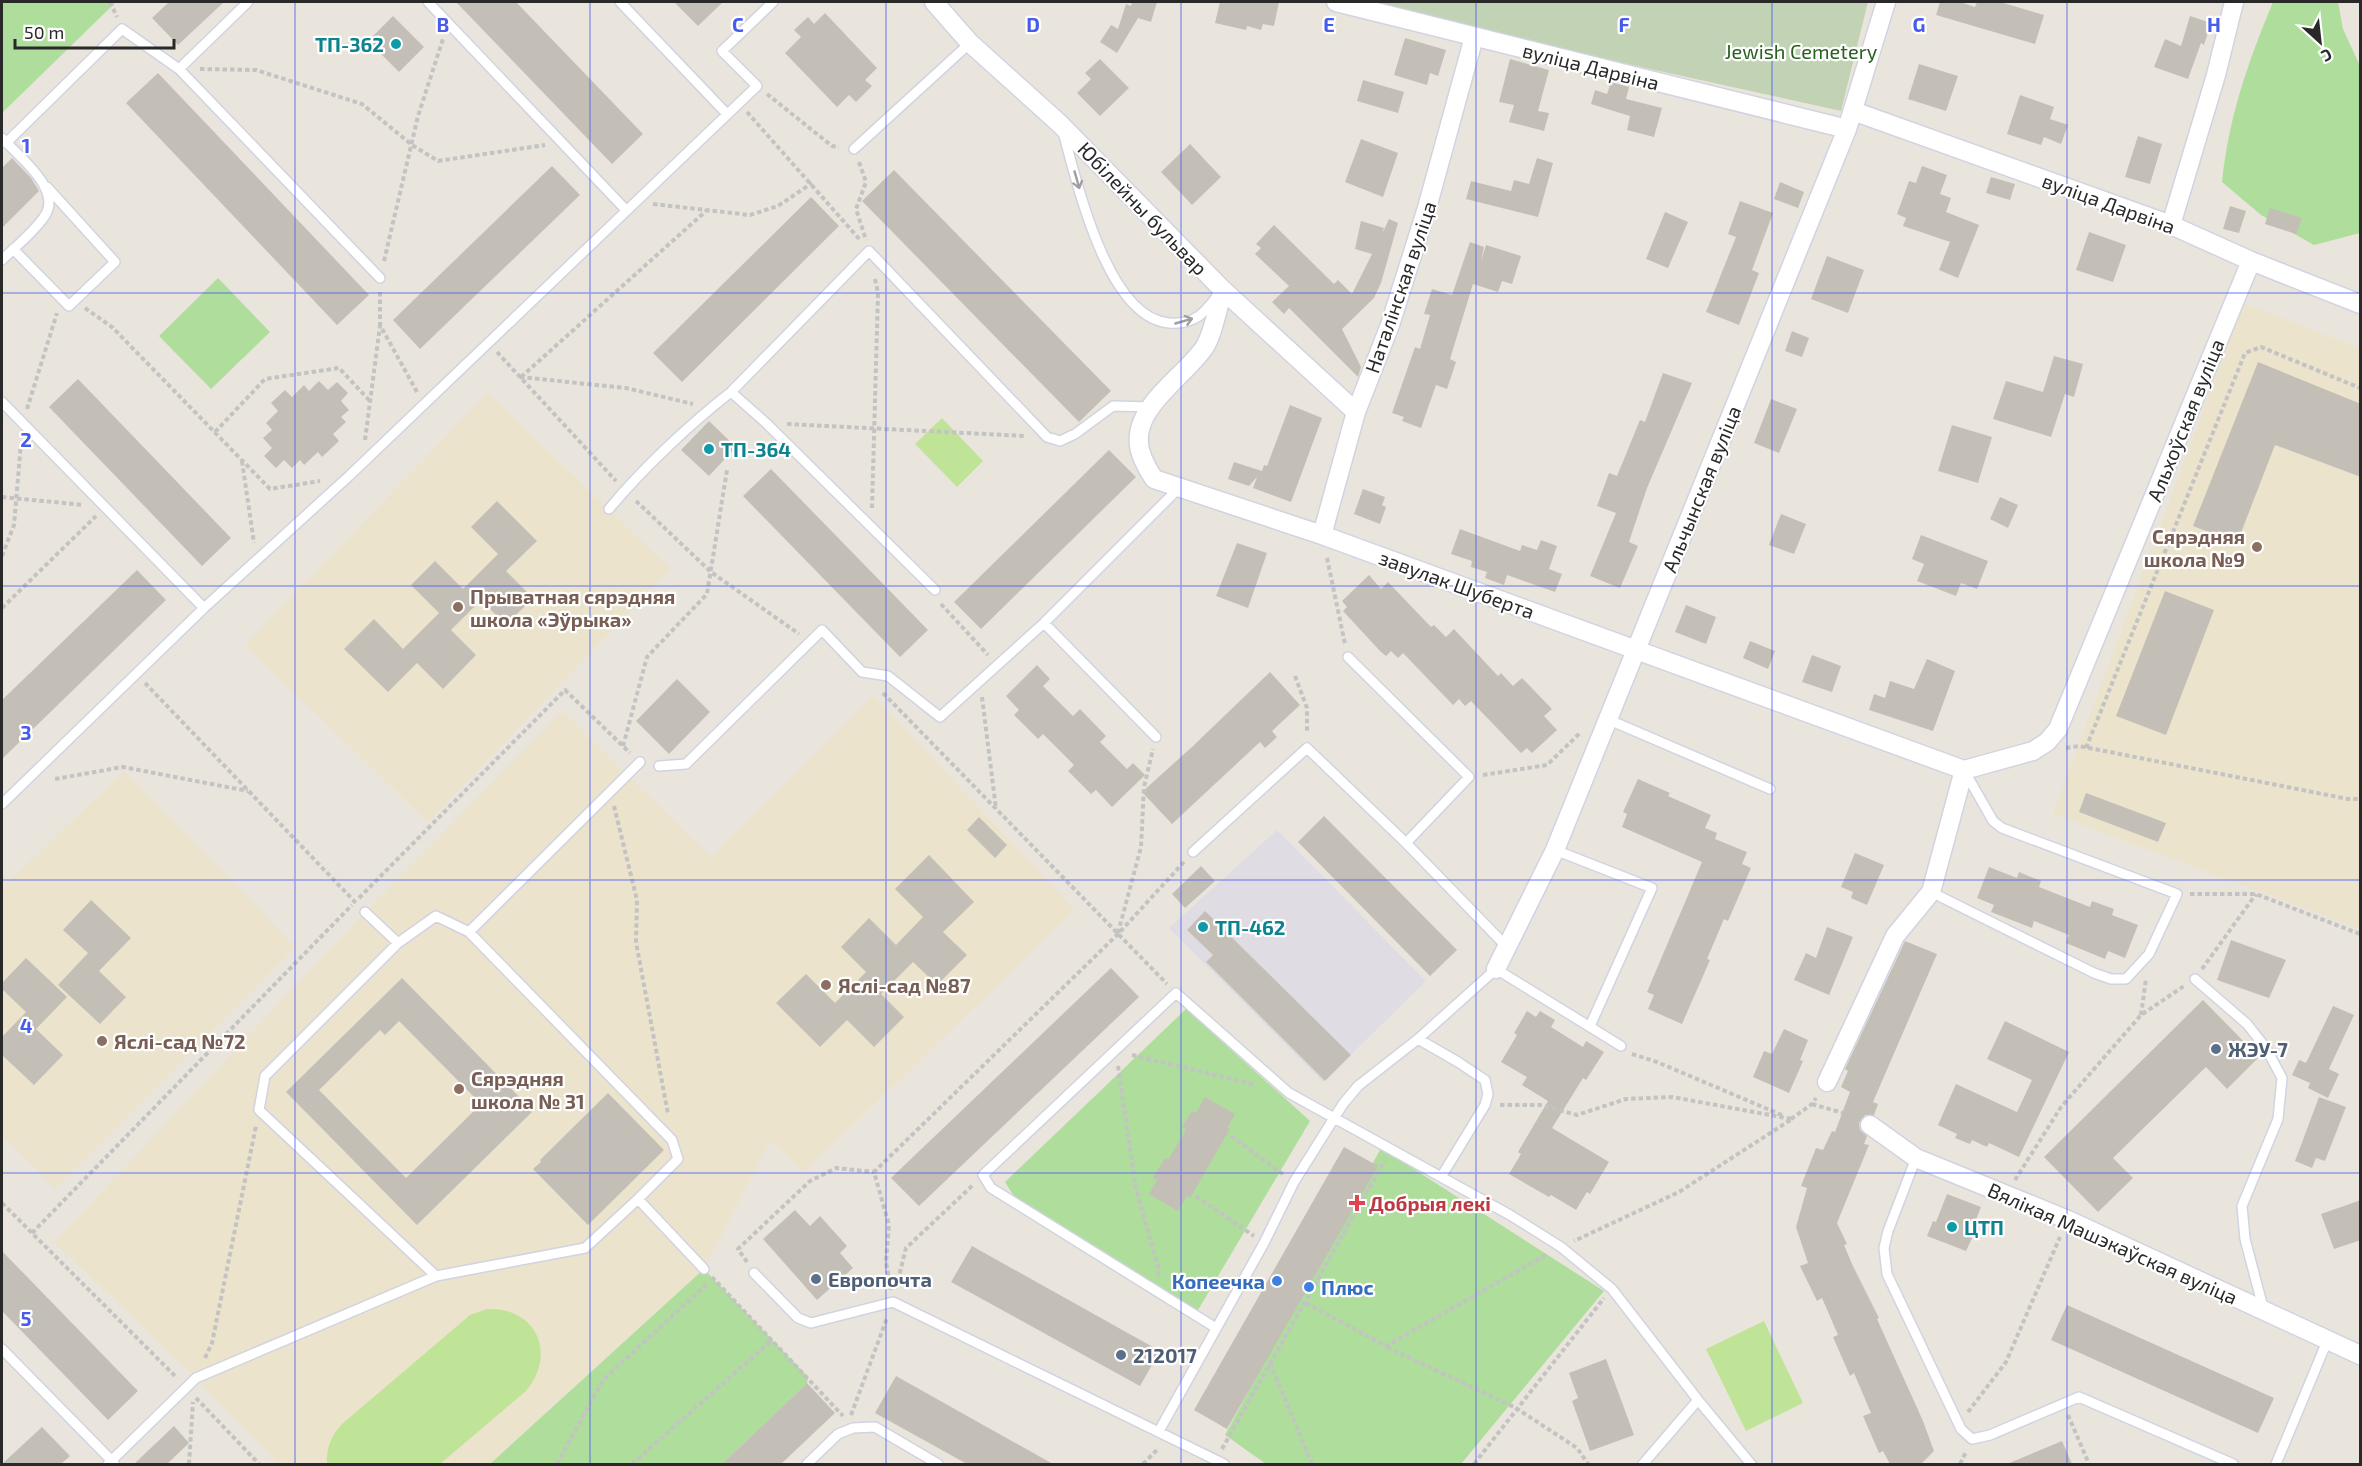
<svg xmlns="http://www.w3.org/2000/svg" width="2362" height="1466" font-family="'Exo 2',sans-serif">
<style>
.industrial{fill:#dfdce3}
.education{fill:#ebe3cc}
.green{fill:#aedd9c}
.cemetery{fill:#c1d3b4}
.pitch{fill:#bfe498}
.building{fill:#c3bfb7;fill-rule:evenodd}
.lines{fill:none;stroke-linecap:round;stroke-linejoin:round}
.service-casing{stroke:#d1d3e1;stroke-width:12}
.minor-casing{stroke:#d1d3e1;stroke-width:21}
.path{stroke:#c3c3c3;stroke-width:4;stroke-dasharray:4.5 3;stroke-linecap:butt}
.service{stroke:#fff;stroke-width:9}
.minor{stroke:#fff;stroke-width:18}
.oneway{stroke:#9f9f9f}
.grid{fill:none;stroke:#475bec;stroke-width:1.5;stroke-opacity:0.55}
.culture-dot{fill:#0f9aa8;stroke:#fff;stroke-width:2}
.education-dot{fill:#8d6e63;stroke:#fff;stroke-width:2}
.service-dot{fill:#5c6f8a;stroke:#fff;stroke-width:2}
.health-dot{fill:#e0444e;stroke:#fff;stroke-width:2}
.shop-dot{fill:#3f7fe0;stroke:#fff;stroke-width:2}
.labels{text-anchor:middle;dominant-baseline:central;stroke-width:4.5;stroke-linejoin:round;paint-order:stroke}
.culture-label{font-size:20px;font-weight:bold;fill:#0d838f;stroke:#fff;text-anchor:start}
.park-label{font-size:20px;fill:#28611f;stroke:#fff}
.street-label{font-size:20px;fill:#292929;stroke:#fff}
.education-label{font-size:20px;font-weight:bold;fill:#785e54;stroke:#fff;text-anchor:start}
.service-label{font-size:20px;font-weight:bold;fill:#4e5e75;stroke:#fff;text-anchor:start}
.health-label{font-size:20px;font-weight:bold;fill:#be3a42;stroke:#fff;text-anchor:start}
.shop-label{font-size:20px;font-weight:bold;fill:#366cbe;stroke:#fff;text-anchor:end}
.grid-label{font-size:20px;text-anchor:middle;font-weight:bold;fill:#475bec;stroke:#fff;stroke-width:4.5;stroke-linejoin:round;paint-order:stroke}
</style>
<rect width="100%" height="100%" fill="#eae5dc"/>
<!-- industrial -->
<path class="industrial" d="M1277,830L1426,981L1323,1082L1169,928Z"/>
<!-- education -->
<path class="education" d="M2243,303L2360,348V929L2053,814Z
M488,393L671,569L428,822L245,645Z
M874,696L1075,910L804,1172L770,1141L704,1269L489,1464H279L196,1378L54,1242L365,912L562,711L711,857Z
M124,771L296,947L55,1189L2,1135V888Z"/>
<!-- green -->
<path class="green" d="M2,2H116L2,113Z
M2273,2H2338L2343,29L2360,66V233L2314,245L2261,215L2222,182C2229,116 2248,62 2273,2Z
M218,278L270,332L211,389L159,336Z
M1186,1009L1310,1121L1195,1315L1024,1212L1005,1182Z
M1381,1148L1604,1291L1461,1464H1359L1357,1463L1356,1464H1266L1225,1435Z
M704,1269L808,1377L807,1383L722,1464H490Z"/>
<!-- cemetery -->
<path class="cemetery" d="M1357,2H1868L1841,111L1487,33Z"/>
<!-- pitch -->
<path class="pitch" d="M942,418L983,461L957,487L915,444Z
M487,1309C537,1307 557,1354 526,1391L440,1464H327C326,1448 331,1436 342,1424L463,1321L470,1315Z
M1764,1321L1803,1403L1746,1431L1706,1349Z"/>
<!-- building -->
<path class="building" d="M169,2H224L178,45L152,18Z
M456,2H516L643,134L612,164Z
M674,2H723L698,26Z
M1132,2H1157L1151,22L1138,18L1117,53L1100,42L1111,25L1118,29L1126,4L1131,6Z
M1220,2H1279L1274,26L1263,24L1261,30L1247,26L1246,30L1215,23Z
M1940,2H1960L1975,7L1977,2H2000L2044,15L2035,44L1936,15Z
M825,13L877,68L865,80L872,86L856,102L849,95L837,107L785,53L801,37L794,30L808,17L814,24Z
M393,16L424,47L399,72L368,41Z
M2190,16L2211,23L2204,45L2201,43L2188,79L2154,67L2165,39L2181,46Z
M1405,38L1446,50L1438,76L1430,73L1427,85L1394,75Z
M1100,59L1129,88L1100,116L1077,93L1091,79L1085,73Z
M1510,59L1549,70L1538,111L1549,113L1544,131L1509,122L1514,105L1499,102Z
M1919,64L1958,76L1946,111L1908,99Z
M158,73L369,295L337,325L126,103Z
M1363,80L1404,92L1398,113L1357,101Z
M1611,82L1629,87L1626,99L1662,108L1654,137L1627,130L1630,116L1591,104L1595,90L1607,94Z
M2020,95L2054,107L2050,119L2068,125L2061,144L2044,137L2041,145L2007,134Z
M2138,136L2162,144L2150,184L2125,177Z
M1361,139L1398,153L1383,197L1345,182Z
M1190,144L1221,177L1192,205L1161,172Z
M12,158L31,178L39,191L2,228V168Z
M1537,158L1553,163L1538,217L1466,199L1471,181L1511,191L1514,180L1529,184Z
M552,166L580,195L420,349L393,320Z
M1922,166L1947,175L1940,194L1951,198L1946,212L1979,225L1958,278L1939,270L1950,242L1903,226L1906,218L1897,214L1909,181L1916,183Z
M894,170L1111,391L1079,422L862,201Z
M1991,177L2015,184L2010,200L1986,193Z
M1780,182L1804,192L1798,208L1774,199Z
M811,197L839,226L682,382L653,353Z
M1740,201L1773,213L1752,270L1759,273L1739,325L1706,312L1736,237L1728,234Z
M2230,206L2246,211L2239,233L2223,229Z
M2270,208L2302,218L2296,234L2265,224Z
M1665,212L1688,222L1668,268L1646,259Z
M1389,219L1398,223L1381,283L1374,298L1342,329L1361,367L1358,377L1289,308L1284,314L1272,302L1289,286L1255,254L1261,248L1256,244L1274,225L1334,284L1338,280L1352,294L1372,254L1355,249L1361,221L1384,228L1382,234Z
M2089,232L2126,245L2113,282L2076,270Z
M1470,242L1484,247L1481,261L1486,245L1521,256L1512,284L1502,281L1498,292L1473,284L1450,359L1456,362L1447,389L1436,385L1421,428L1402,421L1404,417L1392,413L1415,347L1420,349L1430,315L1424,314L1432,289L1452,295Z
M1827,256L1864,270L1848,313L1811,299Z
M1792,331L1809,338L1802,357L1785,351Z
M2054,356L2083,364L2074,397L2065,394L2051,437L1993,419L2006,381L2043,392Z
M2258,362L2361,404V477L2275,445L2237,543L2193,526Z
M1663,373L1692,383L1647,488L1629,542L1638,546L1620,588L1590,576L1616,513L1597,506L1609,473L1617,476L1640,420L1645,422Z
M78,379L231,538L202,566L49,407Z
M319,381L328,390L337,382L348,393L341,401L349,410L341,417L346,422L333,434L339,441L322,457L318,452L304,465L300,460L292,468L284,460L276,468L264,456L272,448L263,438L272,430L266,423L278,411L271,403L285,390L292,397L304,385L309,391Z
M1771,399L1797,409L1779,453L1754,443Z
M1290,405L1322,418L1291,502L1253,488L1257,477L1249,486L1228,479L1234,462L1262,471L1264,465L1267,466Z
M709,421L736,447L709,476L681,450Z
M1952,425L1992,437L1978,483L1938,471Z
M1109,450L1136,477L981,629L954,602Z
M771,469L928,630L900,657L743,496Z
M1363,489L1385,497L1382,505L1386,507L1380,524L1354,514Z
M2000,497L2018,505L2008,528L1990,519Z
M497,501L537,541L506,571L533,598L506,625L481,600L451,630L476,655L443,689L417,663L388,692L344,649L374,619L403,649L439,613L411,585L435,561L463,589L498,554L471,527Z
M1781,514L1806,524L1794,554L1769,545Z
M1460,529L1520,551L1522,545L1537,550L1541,540L1557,546L1549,569L1562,574L1555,592L1507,575L1504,585L1485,578L1487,572L1471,567L1472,561L1451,554Z
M1921,535L1988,561L1977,589L1961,583L1956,596L1917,581L1924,564L1912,559Z
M1237,543L1267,553L1248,608L1216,596Z
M137,570L166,600L2,759V700Z
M1369,575L1381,589L1388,582L1431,627L1434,625L1446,637L1454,629L1498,676L1501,673L1513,686L1522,678L1552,709L1544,716L1557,730L1532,753L1527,748L1521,753L1471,701L1465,706L1459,699L1453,705L1403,653L1398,658L1391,651L1386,656L1380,651L1343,611L1347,607L1342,601Z
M2165,591L2214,610L2166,735L2116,716Z
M1686,605L1716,617L1706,644L1675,632Z
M1750,641L1775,651L1768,669L1743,658Z
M1812,655L1841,666L1832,692L1802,682Z
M1927,659L1955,671L1933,731L1869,710L1874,694L1885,698L1890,681L1914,689Z
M1037,665L1050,679L1043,686L1073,716L1080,709L1106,736L1100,742L1127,769L1133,763L1145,775L1112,807L1096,790L1091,794L1068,771L1074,765L1043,734L1038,739L1014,715L1019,710L1006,696Z
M1270,672L1300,705L1272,731L1277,737L1265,748L1260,742L1172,824L1142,792L1193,746Z
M677,679L710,712L669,754L636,721Z
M1638,779L1670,793L1668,796L1711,815L1705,828L1717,833L1715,839L1747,852L1742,864L1751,868L1728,921L1724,919L1707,959L1710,960L1682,1024L1648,1009L1654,995L1647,992L1702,862L1622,827L1627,814L1623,812Z
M2086,793L2166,823L2158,842L2079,812Z
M1324,816L1457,950L1430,976L1298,842Z
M979,817L1007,845L995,858L967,830Z
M1855,853L1884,865L1867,905L1851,898L1853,892L1841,887Z
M929,855L974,902L943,932L967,955L937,985L913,962L881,994L904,1017L874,1047L847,1020L820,1047L776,1003L806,974L835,1003L866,972L841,947L869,918L896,945L923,917L895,889Z
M1201,866L1215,881L1185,908L1172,894Z
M1989,867L2017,878L2019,872L2041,881L2039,887L2090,907L2092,901L2114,909L2112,915L2138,925L2125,958L2108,951L2105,959L2066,943L2069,935L2034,921L2032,928L1991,912L1994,905L1977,898Z
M91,900L131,938L99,971L126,997L100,1024L58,985L88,953L63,930Z
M1205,911L1351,1055L1325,1081L1206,962L1213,955L1187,930Z
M1827,927L1853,937L1829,995L1794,980L1806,953L1816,958Z
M2231,940L2286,960L2269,998L2217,980Z
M1905,941L1937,954L1873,1102L1878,1104L1874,1115H1865L1859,1123L1860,1130L1867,1136L1864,1144L1869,1145L1837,1223L1847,1244L1844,1245L1852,1264L1879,1318L1877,1319L1923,1421L1934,1451L1921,1464H1890L1883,1451L1879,1453L1863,1416L1871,1413L1854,1373L1850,1376L1833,1337L1838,1335L1822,1298L1817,1301L1800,1266L1808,1263L1796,1227L1807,1188L1801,1186L1816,1148L1823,1150L1832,1131L1835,1132L1850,1092L1841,1087L1848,1071L1845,1069Z
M26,958L67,997L36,1029L63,1055L34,1085L2,1055V1037L26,1012L2,989V983Z
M1111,968L1139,997L919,1206L891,1178Z
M402,978L533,1111L417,1225L286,1092ZM399,1021L481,1104L406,1178L319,1090L380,1030L385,1035Z
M2203,1000L2259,1057L2227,1089L2206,1067L2113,1158L2133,1178L2098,1212L2044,1157Z
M2333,1006L2354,1015L2329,1069L2339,1074L2328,1098L2308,1088L2310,1083L2292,1075L2299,1060L2306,1063Z
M1527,1011L1536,1017L1540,1011L1555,1020L1551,1027L1583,1047L1586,1041L1604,1052L1586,1080L1583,1078L1552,1128L1609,1162L1590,1194L1587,1192L1576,1210L1551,1195L1549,1197L1509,1174L1521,1154L1518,1152L1548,1101L1522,1085L1527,1077L1501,1062L1517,1035L1514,1033Z
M2005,1021L2069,1052L2019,1157L1989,1143L1987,1147L1972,1140L1970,1144L1955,1138L1957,1134L1938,1125L1956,1084L2017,1112L2032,1080L1987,1059Z
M1784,1029L1808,1040L1800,1060L1803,1061L1789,1093L1753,1077L1764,1051L1772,1054Z
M608,1093L664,1150L588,1225L533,1169L541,1162L540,1160Z
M1205,1097L1235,1114L1227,1128L1230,1129L1190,1198L1187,1196L1178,1211L1149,1194L1157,1180L1153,1178L1165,1158L1168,1160L1186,1130L1182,1127L1192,1111L1196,1113Z
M2319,1097L2346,1107L2325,1161L2316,1158L2312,1168L2295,1161Z
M1344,1147L1378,1166L1227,1429L1194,1410Z
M1947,1194L1981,1207L1971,1232L1974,1234L1966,1251L1927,1236L1933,1221L1936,1222Z
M2361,1200V1240L2334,1249L2321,1214Z
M795,1210L810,1226L820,1216L847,1246L840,1253L853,1268L817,1300L763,1239Z
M972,1246L1160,1351L1140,1386L951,1282Z
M2,1251L138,1391L108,1420L2,1311Z
M2067,1305L2274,1398L2258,1433L2051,1340Z
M1606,1359L1634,1435L1590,1451L1572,1401L1578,1398L1569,1373Z
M896,1376L1053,1464H967L875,1413Z
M807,1383L835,1413L781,1464H722Z
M174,1426L189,1443L167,1464H134Z
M42,1427L70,1456L61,1464H2Z
M2062,1441L2072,1464H2007Z"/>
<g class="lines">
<defs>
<path id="service" d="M248,2L179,69L380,278
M428,2L626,210
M620,2L727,114
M1063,132C1077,182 1107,318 1169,323C1179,324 1190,322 1199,316C1206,311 1212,302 1218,296
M2,138C18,156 64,190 44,217C33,233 15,247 2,260
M6,143L122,29L179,69
M854,149L970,43
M13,249L69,306L115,262L47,187
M731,392L766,423L935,590
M2,402L204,608
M609,509C642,469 691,423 731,392L869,251L1047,437L1060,441L1075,434L1113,406L1151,407
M1044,623L1156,737
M1348,657L1469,777L1406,843
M1607,719L1770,789
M659,766L686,764L822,630L862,672L888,676L940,717L1044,623L1179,488
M2,804L204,608L348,477L757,86L722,51L773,2
M1555,850L1652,888L1590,1026
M1193,852L1307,748L1406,843L1507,947
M1931,892L2094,973L2111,979H2126L2149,954L2177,894L2002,828L1993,821L1965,772
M365,912L398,943L265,1076L259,1110L436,1276L585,1248L638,1199L678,1159L672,1140L469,932L436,916L398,943
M469,932L640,762
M2195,979L2247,1024L2266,1048L2282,1078L2278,1119L2242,1206L2245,1239L2264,1311
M1418,1039L1458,1062L1485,1080L1488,1094L1485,1105L1441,1177
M1916,1158L1888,1231L1884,1248L1887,1274L1961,1429L1972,1439L1990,1435L2079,1397L2233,1464
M638,1199L704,1269
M754,1273L798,1318L811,1323L893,1302L1224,1464
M1216,1328L991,1188L983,1175L1176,993L1289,1093L1510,1215L1561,1247L1612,1289L1698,1400L1751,1464
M2,1349L114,1463
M1159,1431L1264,1243L1294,1182L1343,1104L1358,1086L1418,1039L1496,969L1621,1046
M108,1464L196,1378L436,1276
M807,1464L838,1434L853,1428L875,1427L938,1464
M1643,1464L1698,1400
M2276,1464L2328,1339"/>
<path id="minor" d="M934,2L970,43L1060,124L1223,290L1356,412
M1336,2L1847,129
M1853,111L2171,225L2251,261L2360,304
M2171,225L2216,75L2234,2
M1223,290C1218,306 1213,335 1204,348C1182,380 1122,413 1143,459C1146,466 1150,473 1154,479L1322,535L1964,770
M1322,535L1356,412L1390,325L1427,208L1474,37
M1964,770L2033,751L2047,742L2058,729L2251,261
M1496,969L1555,850L1847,129L1886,2
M1827,1082L1895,936L1931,892L1964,770
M1870,1125L1916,1158L2068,1220L2360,1355"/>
</defs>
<!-- service casing -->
<use href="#service" class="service-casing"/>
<!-- minor casing -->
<use href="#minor" class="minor-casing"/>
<!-- path -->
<path class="path" d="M110,2L117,17
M200,69L256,70L362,104L412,145L438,161L545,145
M767,94L832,146L839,147
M747,112L861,241
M859,162L866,182L856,209L866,240
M653,204L750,215L778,206L812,183
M384,261L418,116L443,39
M380,292V325L417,392
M85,308L112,327L270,489L320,481
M497,352L616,481
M520,377L626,388L693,404
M521,377L707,210
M27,409L57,313
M787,424L1025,436
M215,432L265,379L339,368L370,401
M365,440L380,326
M242,461L254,543
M2,497L84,505
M636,501L711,572L799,634
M872,508L878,293L875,279
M2,556L14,525L21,443
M1327,558L1345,644
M941,604L988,655
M2,608L96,516
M1295,676L1307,708V733
M145,683L356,903
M883,693L1167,984
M982,697L996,809
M623,746L647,657L707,594L727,470
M2066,748L2079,746L2348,799H2360
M2086,748L2245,353L2261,347L2360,388
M1483,775L1547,765L1581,732
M55,779L123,767L248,791
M614,806L637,900L636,942L668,1114
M2190,894H2256L2360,934
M359,898L565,690L630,753
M1118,933L1141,847L1144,787L1153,749
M2202,969L2256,894
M2141,1015L2146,979
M1632,1054L1657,1062L1784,1116
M1132,1055L1256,1085
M1118,1066L1136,1189L1159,1270L1158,1276
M1812,1104L1843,1113
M1500,1105H1540L1577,1115L1626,1099L1672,1097L1792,1119L1679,1192L1574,1241
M1791,1119L1812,1104L1816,1098
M1231,1136L1284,1175
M2015,1180L2061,1107L2141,1015L2184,986
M1196,1196L1254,1236
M2,1203L176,1377
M32,1233L352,905
M747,1262L738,1249L810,1181L836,1168L874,1172
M712,1277L843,1416
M896,1288L906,1248L973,1185
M891,1290L886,1262L889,1225L874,1172L1118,934L1184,862
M1306,1303L1386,1346L1546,1255
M1387,1347L1516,1408L1577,1448L1588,1464
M205,1358L212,1343L256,1126
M1270,1363L1312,1464
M196,1398L259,1464
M1968,1412L2006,1362L2060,1237
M851,1415L887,1318
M2068,1415L2089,1464
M1222,1449L1385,1160
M189,1464L193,1402
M557,1464L603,1380L708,1283
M632,1464L772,1340
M1143,1464L1159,1448
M1474,1464L1604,1298
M1960,1464L1966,1452"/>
<!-- service -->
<use href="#service" class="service"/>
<!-- minor -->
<use href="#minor" class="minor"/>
</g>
<!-- one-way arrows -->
<defs><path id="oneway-shaft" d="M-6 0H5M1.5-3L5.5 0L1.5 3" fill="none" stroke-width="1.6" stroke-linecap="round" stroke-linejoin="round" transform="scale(1.5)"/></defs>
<g class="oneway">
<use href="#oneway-shaft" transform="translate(1077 180) rotate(74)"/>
<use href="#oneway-shaft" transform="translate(1184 321) rotate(-16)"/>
</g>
<!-- grid -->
<path class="grid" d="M295,2V1464M590,2V1464M886,2V1464M1181,2V1464M1476,2V1464M1772,2V1464M2067,2V1464M2,293H2360M2,586H2360M2,880H2360M2,1173H2360"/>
<!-- markers -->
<g class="culture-dot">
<circle cx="396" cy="44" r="6"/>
<circle cx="709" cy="449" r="6"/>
<circle cx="1203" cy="927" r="6"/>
<circle cx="1952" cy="1227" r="6"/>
</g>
<g class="education-dot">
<circle cx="2257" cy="547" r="6"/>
<circle cx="458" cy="607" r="6"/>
<circle cx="826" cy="985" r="6"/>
<circle cx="102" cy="1041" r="6"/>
<circle cx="459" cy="1089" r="6"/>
</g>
<g class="service-dot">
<circle cx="2216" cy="1049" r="6"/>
<circle cx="816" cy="1279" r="6"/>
<circle cx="1121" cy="1355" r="6"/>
</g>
<path class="health-dot" d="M1354 1194h6v6h6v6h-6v6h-6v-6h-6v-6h6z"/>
<g class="shop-dot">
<circle cx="1277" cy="1281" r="6"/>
<circle cx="1309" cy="1287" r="6"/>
</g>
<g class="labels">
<!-- culture labels -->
<g class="culture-label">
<text x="384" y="44" text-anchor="end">ТП-362</text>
<text x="721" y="449">ТП-364</text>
<text x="1215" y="927">ТП-462</text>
<text x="1964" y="1227">ЦТП</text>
</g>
<!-- park labels -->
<g class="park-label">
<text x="1801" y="51">Jewish Cemetery</text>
</g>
<!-- street labels -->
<g class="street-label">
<text transform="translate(1591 66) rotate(14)">вуліца Дарвіна</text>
<text transform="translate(2109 203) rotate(20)">вуліца Дарвіна</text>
<text transform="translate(1143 208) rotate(46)">Юбілейны бульвар</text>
<text transform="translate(1400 287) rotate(-71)">Наталінская вуліца</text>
<text transform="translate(2185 420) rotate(-68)">Альхоўская вуліца</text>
<text transform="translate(1701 489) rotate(-68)">Альчынская вуліца</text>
<text transform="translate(1457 584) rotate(20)">завулак Шуберта</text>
<text transform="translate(2113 1243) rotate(24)">Вялікая Машэкаўская вуліца</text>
</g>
<!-- education labels -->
<g class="education-label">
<text x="2245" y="536" text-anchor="end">Сярэдняя<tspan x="2245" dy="23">школа №9</tspan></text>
<text x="470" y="596">Прыватная сярэдняя<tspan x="470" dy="23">школа «Эўрыка»</tspan></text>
<text x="838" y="985">Яслі-сад №87</text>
<text x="114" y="1041">Яслі-сад №72</text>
<text x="471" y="1078">Сярэдняя<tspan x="471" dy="23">школа № 31</tspan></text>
</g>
<!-- service labels -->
<g class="service-label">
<text x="2228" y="1049">ЖЭУ-7</text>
<text x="828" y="1279">Европочта</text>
<text x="1133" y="1355">212017</text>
</g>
<!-- health labels -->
<g class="health-label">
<text x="1369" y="1203">Добрыя лекі</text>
</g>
<!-- shop labels -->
<g class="shop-label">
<text x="1265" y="1281">Копеечка</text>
<text x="1321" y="1287" text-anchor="start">Плюс</text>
</g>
</g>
<g class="grid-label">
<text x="443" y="32">B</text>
<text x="738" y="32">C</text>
<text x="1033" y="32">D</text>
<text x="1329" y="32">E</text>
<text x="1624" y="32">F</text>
<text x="1919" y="32">G</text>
<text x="2214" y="32">H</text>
<text x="26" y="153">1</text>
<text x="26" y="447">2</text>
<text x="26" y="740">3</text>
<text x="26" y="1033">4</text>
<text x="26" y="1326">5</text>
</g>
<!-- border -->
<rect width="2362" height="1466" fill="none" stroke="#292929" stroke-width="6"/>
<!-- north arrow -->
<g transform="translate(2320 42) rotate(153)" stroke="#ffffff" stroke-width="4.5" paint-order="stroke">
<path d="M0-4.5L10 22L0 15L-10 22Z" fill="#292929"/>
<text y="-9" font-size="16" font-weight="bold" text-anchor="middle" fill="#292929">С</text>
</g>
<!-- scale -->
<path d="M15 39v9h159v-9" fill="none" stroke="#292929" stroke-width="3"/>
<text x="24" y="39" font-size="18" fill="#292929" stroke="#ffffff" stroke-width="4.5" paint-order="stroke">50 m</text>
</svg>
